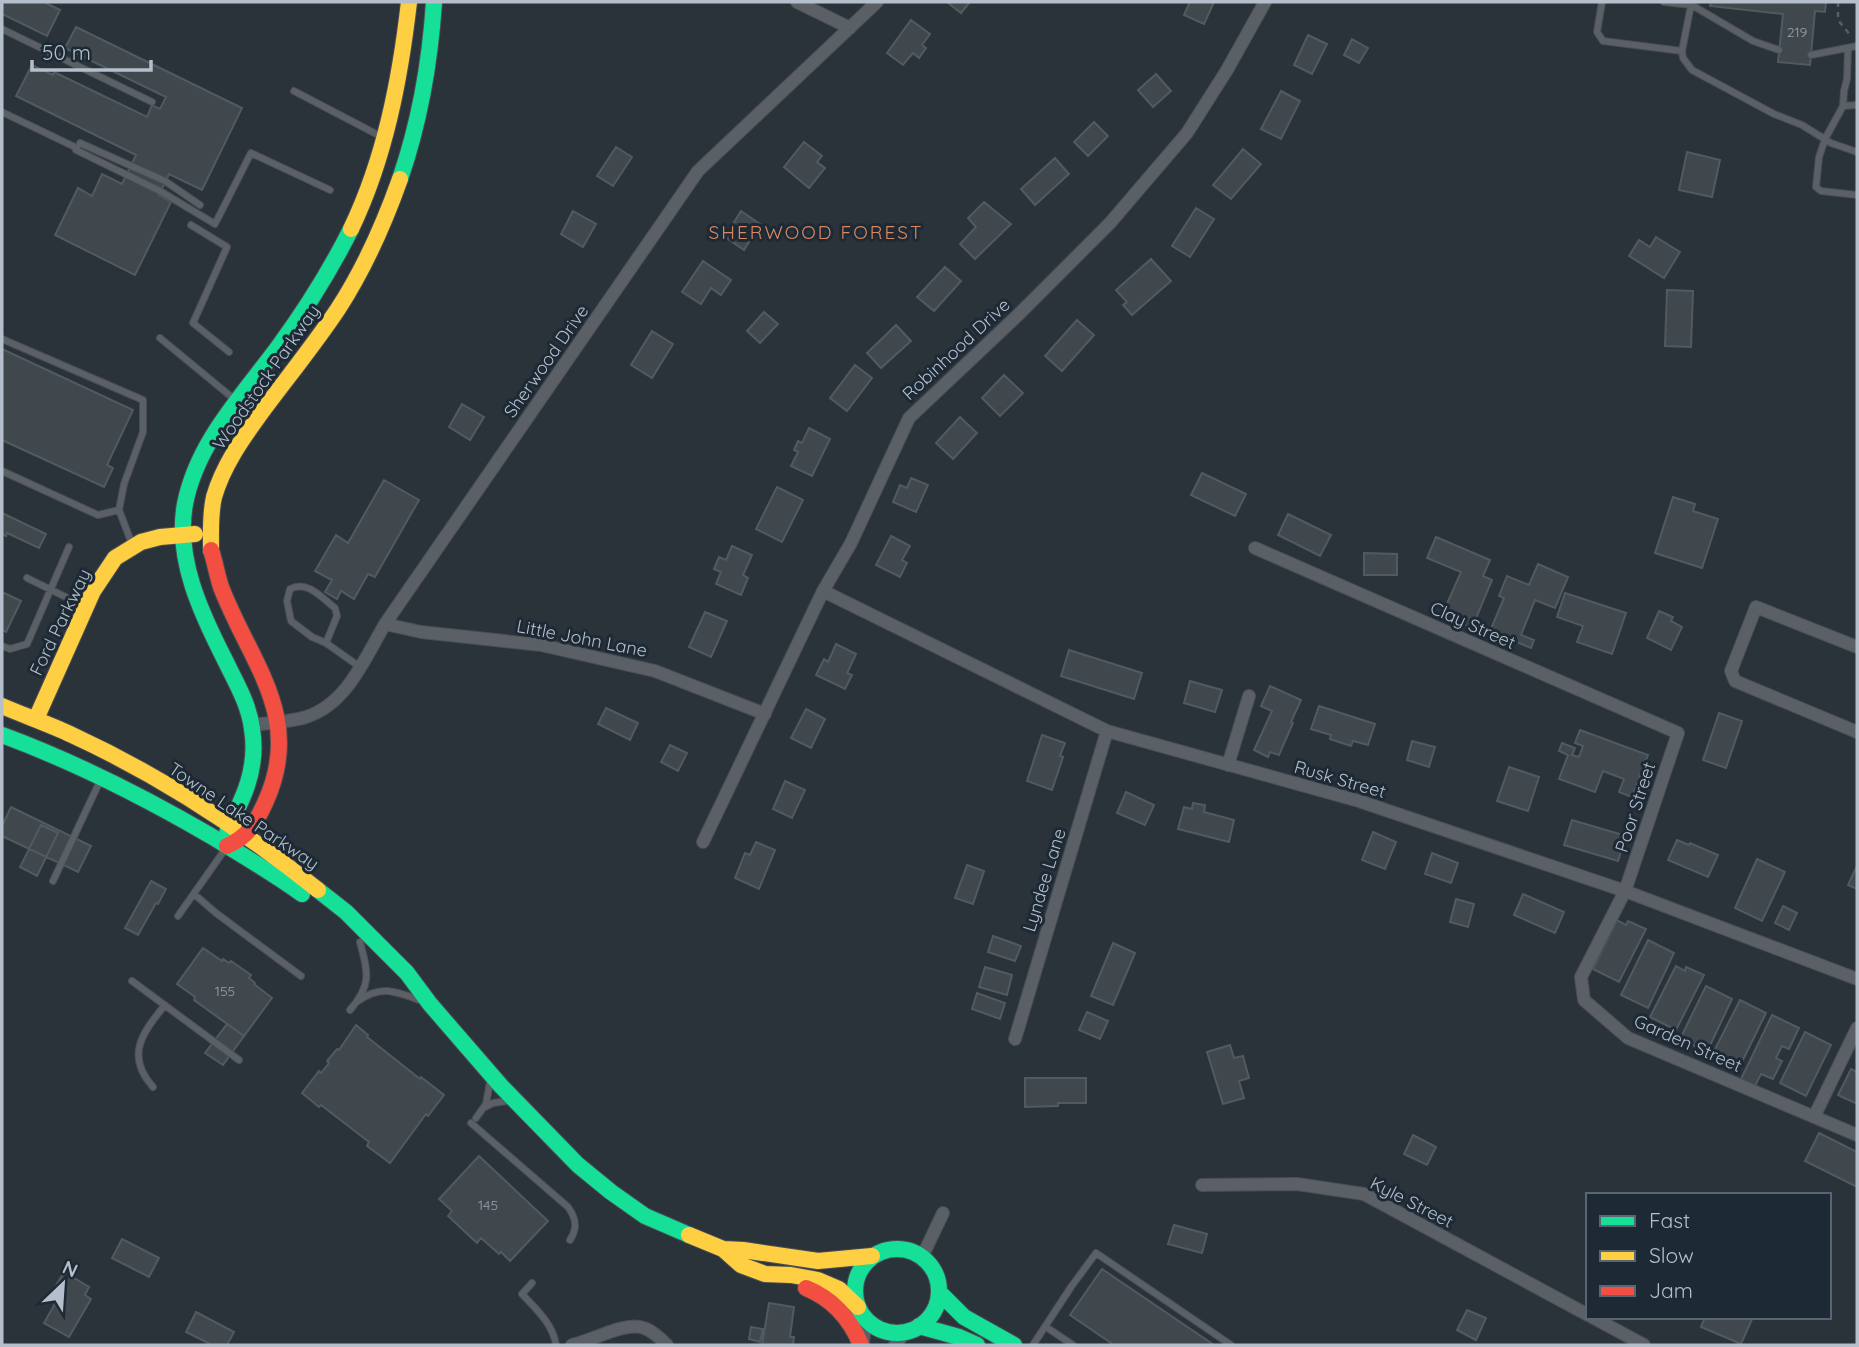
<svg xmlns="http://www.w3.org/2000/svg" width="1859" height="1347" font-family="Quicksand,sans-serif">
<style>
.building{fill:#40474d;stroke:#525a61;stroke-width:2}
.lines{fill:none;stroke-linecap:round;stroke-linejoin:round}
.lane-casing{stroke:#494e54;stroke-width:8}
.street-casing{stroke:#494e54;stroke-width:14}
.fast-casing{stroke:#494e54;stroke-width:18}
.slow-casing{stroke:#494e54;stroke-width:18}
.jam-casing{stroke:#494e54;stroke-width:18}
.path{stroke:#585f64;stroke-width:2.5;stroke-dasharray:5 5;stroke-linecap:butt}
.lane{stroke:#5b6067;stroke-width:6}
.street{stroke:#5b6067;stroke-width:12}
.fast{stroke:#16e098;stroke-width:16}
.slow{stroke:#ffcf43;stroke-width:16}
.jam{stroke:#f24e42;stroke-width:16}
.labels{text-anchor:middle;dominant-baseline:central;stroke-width:6;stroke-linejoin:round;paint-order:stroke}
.number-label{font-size:14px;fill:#97a1ac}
.street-label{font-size:18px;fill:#b4bfcb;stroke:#1d2a35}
.neighbourhood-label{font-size:19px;letter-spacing:2px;fill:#d98761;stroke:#1d2a35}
</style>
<rect width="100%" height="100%" fill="#2a323a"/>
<!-- building -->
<path class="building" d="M2,2H44L60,10L47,36L2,14Z
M947,2H970L961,13Z
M1190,2H1214L1204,24L1184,15Z
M1711,2H1826L1825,12L1815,11L1810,65L1778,62L1783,14L1710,6Z
M911,20L930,34L922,45L926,48L919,58L913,53L903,65L887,53Z
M76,27L242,108L202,190L169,174L159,195L171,202L135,275L55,235L78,188L92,196L102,174L122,184L136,155L16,96L32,65L53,75L54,72L147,117L152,105L160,109L166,97L65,48Z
M1308,35L1327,44L1312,74L1294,65Z
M1352,39L1368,48L1359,63L1344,55Z
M1156,74L1171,91L1153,107L1138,90Z
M1281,91L1300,101L1281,139L1261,129Z
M1094,122L1108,136L1088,156L1074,142Z
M804,142L822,156L817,162L825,168L809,188L784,167Z
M616,147L632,157L613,186L597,176Z
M1243,149L1261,164L1231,199L1213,185Z
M1687,152L1720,160L1712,197L1679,190Z
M1055,158L1069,174L1035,205L1021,189Z
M984,202L1011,224L975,259L960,244L976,227L968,218Z
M1196,208L1214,219L1190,257L1172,246Z
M573,211L596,224L583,247L561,234Z
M741,211L760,224L744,250L725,237Z
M1656,237L1680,252L1664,278L1629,256L1639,240L1650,247Z
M1151,259L1171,281L1132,315L1123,305L1127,302L1116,290Z
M703,261L731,280L721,295L711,288L701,304L682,292Z
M945,267L961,281L934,311L917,297Z
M1667,290L1693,291L1691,347L1665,346Z
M764,312L778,324L760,343L747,331Z
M1077,320L1094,335L1062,371L1045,356Z
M896,325L911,341L881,368L867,353Z
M652,331L673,344L652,378L631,365Z
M2,349L133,410L107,465L113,468L104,487L2,440Z
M855,365L872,378L847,411L830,398Z
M1004,375L1023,393L1000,416L982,398Z
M462,404L484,417L470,440L449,427Z
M960,417L977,433L953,459L936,443Z
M809,428L830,439L812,476L791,466L798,452L794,450L798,441L802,443Z
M1202,473L1246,494L1235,516L1191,495Z
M911,478L928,485L916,512L893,502L900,485L907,488Z
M384,480L419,500L375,577L368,574L354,599L341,591L337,599L325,592L332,580L315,571L336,535L348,543Z
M777,487L803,500L782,542L756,529Z
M1673,497L1695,504L1693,511L1718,519L1702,568L1655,553Z
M2,513L46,534L39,548L7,533L6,536L2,534Z
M1288,514L1331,535L1320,556L1278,535Z
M891,536L910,546L902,560L907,563L900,577L876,565Z
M1436,537L1490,560L1483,576L1492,580L1472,628L1442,615L1461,572L1427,558Z
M732,546L752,555L743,575L748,578L741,595L716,584L721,572L714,569L719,557L726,560Z
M1364,553L1397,554V575H1364Z
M1538,564L1568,577L1555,608L1535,600L1521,635L1534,640L1531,648L1490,631L1504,598L1499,596L1507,576L1529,585Z
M2,592L21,601L6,632L2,630Z
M1565,593L1626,613L1612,654L1577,642L1583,626L1557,617Z
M1659,611L1673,617L1671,621L1682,627L1671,650L1647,638Z
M705,612L727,621L711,657L689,647Z
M836,644L856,654L847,673L852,675L845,689L816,675L824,659L828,662Z
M1069,650L1142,673L1134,699L1061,676Z
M1190,681L1222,690L1215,712L1184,703Z
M1270,686L1301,700L1291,722L1293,723L1279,755L1270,752L1268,757L1254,750L1272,711L1261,706Z
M1319,706L1375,724L1368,745L1353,741L1351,746L1330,739L1331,735L1311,729Z
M606,708L638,723L630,740L598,724Z
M806,709L825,719L811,748L791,738Z
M1719,713L1742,721L1726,768L1703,760Z
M1580,730L1648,755L1632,797L1619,792L1624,779L1603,771L1595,792L1559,779L1568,755L1559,751L1562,743L1575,748L1572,755L1579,757L1583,746L1575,743Z
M1042,735L1065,743L1060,756L1063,757L1052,790L1027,781Z
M1412,741L1435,747L1429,767L1407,760Z
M670,745L687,753L678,771L661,762Z
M1509,767L1539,777L1528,811L1497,801Z
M785,781L805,790L792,818L773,809Z
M1126,792L1154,805L1145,825L1117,813Z
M1193,803L1205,805L1204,812L1234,820L1229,842L1178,829L1184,807L1192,809Z
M11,807L91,846L78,872L2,836V826Z
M1572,820L1626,836L1618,861L1564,845Z
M41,825L58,833L37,876L20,867Z
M1373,832L1396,842L1385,869L1362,860Z
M1677,840L1689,845L1690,843L1718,855L1708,877L1668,860Z
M756,842L775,850L759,889L735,878L745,853L750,855Z
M1432,853L1458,863L1451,883L1425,874Z
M1757,859L1785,872L1762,921L1735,908Z
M967,865L984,871L973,904L955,898Z
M1856,868L1857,869V889L1848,885Z
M151,881L166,889L158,904L156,903L138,935L125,928Z
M1523,894L1564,912L1555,933L1514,915Z
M1456,899L1474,904L1468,927L1450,922Z
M1783,906L1797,913L1789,930L1775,923Z
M1617,920L1626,925L1628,921L1646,929L1619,982L1593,969Z
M993,936L1021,946L1015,961L988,952Z
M1648,940L1674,953L1648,1008L1621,995Z
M1113,943L1135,953L1113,1005L1091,996Z
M203,948L222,961L223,959L229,963L231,961L251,975L249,978L255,983L254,984L272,998L244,1036L194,1000L195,997L177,984Z
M1676,966L1685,971L1686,967L1704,975L1676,1030L1650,1017Z
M985,967L1012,975L1007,995L979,987Z
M1706,986L1732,999L1707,1052L1680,1039Z
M977,993L1005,1003L1000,1019L972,1009Z
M1740,1000L1766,1013L1739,1068L1712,1055Z
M1087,1012L1108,1021L1100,1039L1079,1030Z
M1772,1015L1799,1028L1789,1049L1782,1046L1776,1058L1782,1061L1773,1079L1761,1074L1755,1086L1741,1079Z
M227,1024L244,1036L223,1065L205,1053Z
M356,1025L368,1035L367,1037L420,1079L421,1077L444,1095L428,1116L426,1114L390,1163L367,1146L369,1142L321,1105L319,1107L302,1093L319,1071L321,1073L329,1063L327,1061L337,1049L339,1050Z
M1805,1032L1831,1045L1806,1096L1780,1083Z
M1230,1045L1234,1058L1243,1056L1249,1078L1239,1081L1244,1098L1223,1104L1207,1052Z
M1851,1069L1857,1072V1104L1838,1095Z
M1025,1078H1086V1103H1058V1106L1025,1107Z
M1819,1133L1857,1152V1187L1805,1161Z
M1413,1135L1436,1147L1427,1165L1404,1154Z
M479,1156L548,1221L510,1261L501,1252L499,1254L481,1238L477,1243L448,1216L452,1211L439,1199Z
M1174,1225L1207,1234L1202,1253L1168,1244Z
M122,1239L159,1258L149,1277L112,1258Z
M1102,1269L1214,1345H1114L1070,1315Z
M64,1272L89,1287L85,1295L91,1299L69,1337L44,1323L57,1300L50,1296Z
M769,1303L794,1307L790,1337H794L793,1345H762Z
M1467,1310L1486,1318L1476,1340L1457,1330Z
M196,1312L234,1332L227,1345H212L186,1332Z
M1705,1317H1753L1741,1344L1701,1327Z
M751,1327L763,1329L760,1342L749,1339Z"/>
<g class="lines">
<defs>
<path id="lane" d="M1602,2L1597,32L1603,41L1682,51
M1664,2L1691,5L1682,51L1683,58L1692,70L1774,114L1802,125L1831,143L1857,152
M1690,4L1753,41L1779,50
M2,29L152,102
M1811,55L1857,46
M294,91L382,137
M1857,105L1843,106L1825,139L1819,157L1816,187L1821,191L1857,195
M1843,106L1844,91L1847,79L1848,48
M2,112L77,148
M80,143L165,181L200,205
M76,150L160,191L215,224L251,153L330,190
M191,225L227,247L193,323L229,352
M160,338L234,399
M2,339L143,400V432L124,484L119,510L132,544
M2,471L98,515L119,510
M27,578L84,606
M326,643L337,616L335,608C322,598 308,580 290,589L287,601L291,621L312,637L326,643L360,667
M2,646L10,649L27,644L69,547
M53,881L100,781
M194,894L216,913L301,976
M178,916L226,848
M132,981L239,1060
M358,1001C381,985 395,991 419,1000
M350,1010C372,985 368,973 360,942
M153,1087C125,1056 142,1033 165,1005
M485,1107L493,1103L507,1101
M476,1118L486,1104L490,1082
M471,1123L568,1207C576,1218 578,1228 570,1240
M532,1283L522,1294C536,1309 553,1324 556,1345
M1046,1327L1073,1345
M1033,1345L1071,1287L1096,1253L1231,1345"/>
<path id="street" d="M797,2L850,28
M1255,548L1678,733L1625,891L1581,977L1584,1000L1628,1038L1857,1135
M823,591L1107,731L1359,801L1625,891L1857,979
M385,624L421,632L541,645L655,671L765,714
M1857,647L1756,607L1731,671L1735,681L1857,732
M252,725C268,723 290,722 306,717C347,704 365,658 385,624L698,171L877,2
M1228,765L1249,696
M703,842L823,591L851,543L909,418L1018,315L1110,223L1187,133L1227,70L1265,2
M1015,1039L1107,731
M1814,1117L1857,1028
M1202,1185L1297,1184L1364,1194L1588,1315
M922,1257L943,1213
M1592,1317L1644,1345
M863,1343L866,1319
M572,1345C592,1341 625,1321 644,1328C653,1331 661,1339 667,1345
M895,1345L905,1332"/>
<path id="fast" d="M400,179C420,121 430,63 434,2
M2,735C75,762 144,797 211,836C242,855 273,873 302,894
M227,835C228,822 236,813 241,801C251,779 256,753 252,729C249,704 236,683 225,660C201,613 175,558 185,504C197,442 243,395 279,346C306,309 330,271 351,229
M318,890L346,912L407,973L430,1004L501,1086L578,1165L611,1192L645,1216L689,1235
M855 1291a42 42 0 1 1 84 0a42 42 0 1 1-84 0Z
M939,1292L964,1317L1014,1345
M919,1326L959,1337L977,1345"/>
<path id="slow" d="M351,229C385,158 400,80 409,2
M211,550C211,532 210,514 214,497C223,466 242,439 261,413C287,378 314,345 338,309C364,269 384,224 400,179
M2,706C25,716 49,724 72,735C159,775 243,830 318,890
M36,719L93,591L115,558L141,542L160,537L195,534
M689,1235L723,1249L741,1265L765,1274L791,1275L818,1280L839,1289L858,1307
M723,1249L743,1250L818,1261L872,1256"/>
<path id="jam" d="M211,550C215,562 217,575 221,587C250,663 305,717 265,803C255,825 248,836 227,846
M806,1288C833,1299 850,1318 861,1345"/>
</defs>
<!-- lane casing -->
<use href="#lane" class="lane-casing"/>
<!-- street casing -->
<use href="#street" class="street-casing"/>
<!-- fast casing -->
<use href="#fast" class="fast-casing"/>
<!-- slow casing -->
<use href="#slow" class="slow-casing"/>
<!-- jam casing -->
<use href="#jam" class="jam-casing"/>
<!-- path -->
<path class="path" d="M1838,2V20L1851,36"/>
<!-- lane -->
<use href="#lane" class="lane"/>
<!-- street -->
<use href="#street" class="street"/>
<!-- fast -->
<use href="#fast" class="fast"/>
<!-- slow -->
<use href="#slow" class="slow"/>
<!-- jam -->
<use href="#jam" class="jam"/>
</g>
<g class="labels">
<!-- number labels -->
<g class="number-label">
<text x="1797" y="32">219</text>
<text x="225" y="991">155</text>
<text x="488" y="1205">145</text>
</g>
<!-- street labels -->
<g class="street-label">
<text transform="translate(956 349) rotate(-43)">Robinhood Drive</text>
<text transform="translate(546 361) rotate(-55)">Sherwood Drive</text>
<text transform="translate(266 377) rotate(-55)">Woodstock Parkway</text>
<text transform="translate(60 622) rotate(-64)">Ford Parkway</text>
<text transform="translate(1473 625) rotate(24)">Clay Street</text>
<text transform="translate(582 638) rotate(11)">Little John Lane</text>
<text transform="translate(1340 779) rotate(16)">Rusk Street</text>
<text transform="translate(1635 807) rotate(-72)">Poor Street</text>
<text transform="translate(244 816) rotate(34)">Towne Lake Parkway</text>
<text transform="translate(1044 880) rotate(-73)">Lyndee Lane</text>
<text transform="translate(1688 1043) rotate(24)">Garden Street</text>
<text transform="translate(1412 1202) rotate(27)">Kyle Street</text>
</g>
<!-- neighbourhood labels -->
<g class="neighbourhood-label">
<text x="816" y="232">SHERWOOD FOREST</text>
</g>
</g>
<!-- border -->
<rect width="1859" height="1347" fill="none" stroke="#b4bfcb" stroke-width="7"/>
<!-- legend -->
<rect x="1586" y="1193" width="245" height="126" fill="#1d2a35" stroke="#596671" stroke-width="2"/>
<rect x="1600" y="1216" width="35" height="10" fill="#16e098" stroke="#596671" stroke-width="2"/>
<text x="1649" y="1228" font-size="21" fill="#b4bfcb">Fast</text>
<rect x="1600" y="1251" width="35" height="10" fill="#ffcf43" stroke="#596671" stroke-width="2"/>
<text x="1649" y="1263" font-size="21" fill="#b4bfcb">Slow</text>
<rect x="1600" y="1286" width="35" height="10" fill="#f24e42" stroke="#596671" stroke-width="2"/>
<text x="1649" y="1298" font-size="21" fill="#b4bfcb">Jam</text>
<!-- north arrow -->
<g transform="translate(63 1284) rotate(25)" stroke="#1d2a35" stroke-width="5" paint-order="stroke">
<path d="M0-5L12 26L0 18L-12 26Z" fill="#b4bfcb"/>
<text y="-10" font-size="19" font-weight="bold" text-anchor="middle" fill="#b4bfcb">N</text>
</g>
<!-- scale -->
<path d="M32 60v10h119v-10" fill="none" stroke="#b4bfcb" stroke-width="3.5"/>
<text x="42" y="60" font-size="21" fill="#b4bfcb" stroke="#1d2a35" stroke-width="5" paint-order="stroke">50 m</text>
</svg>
